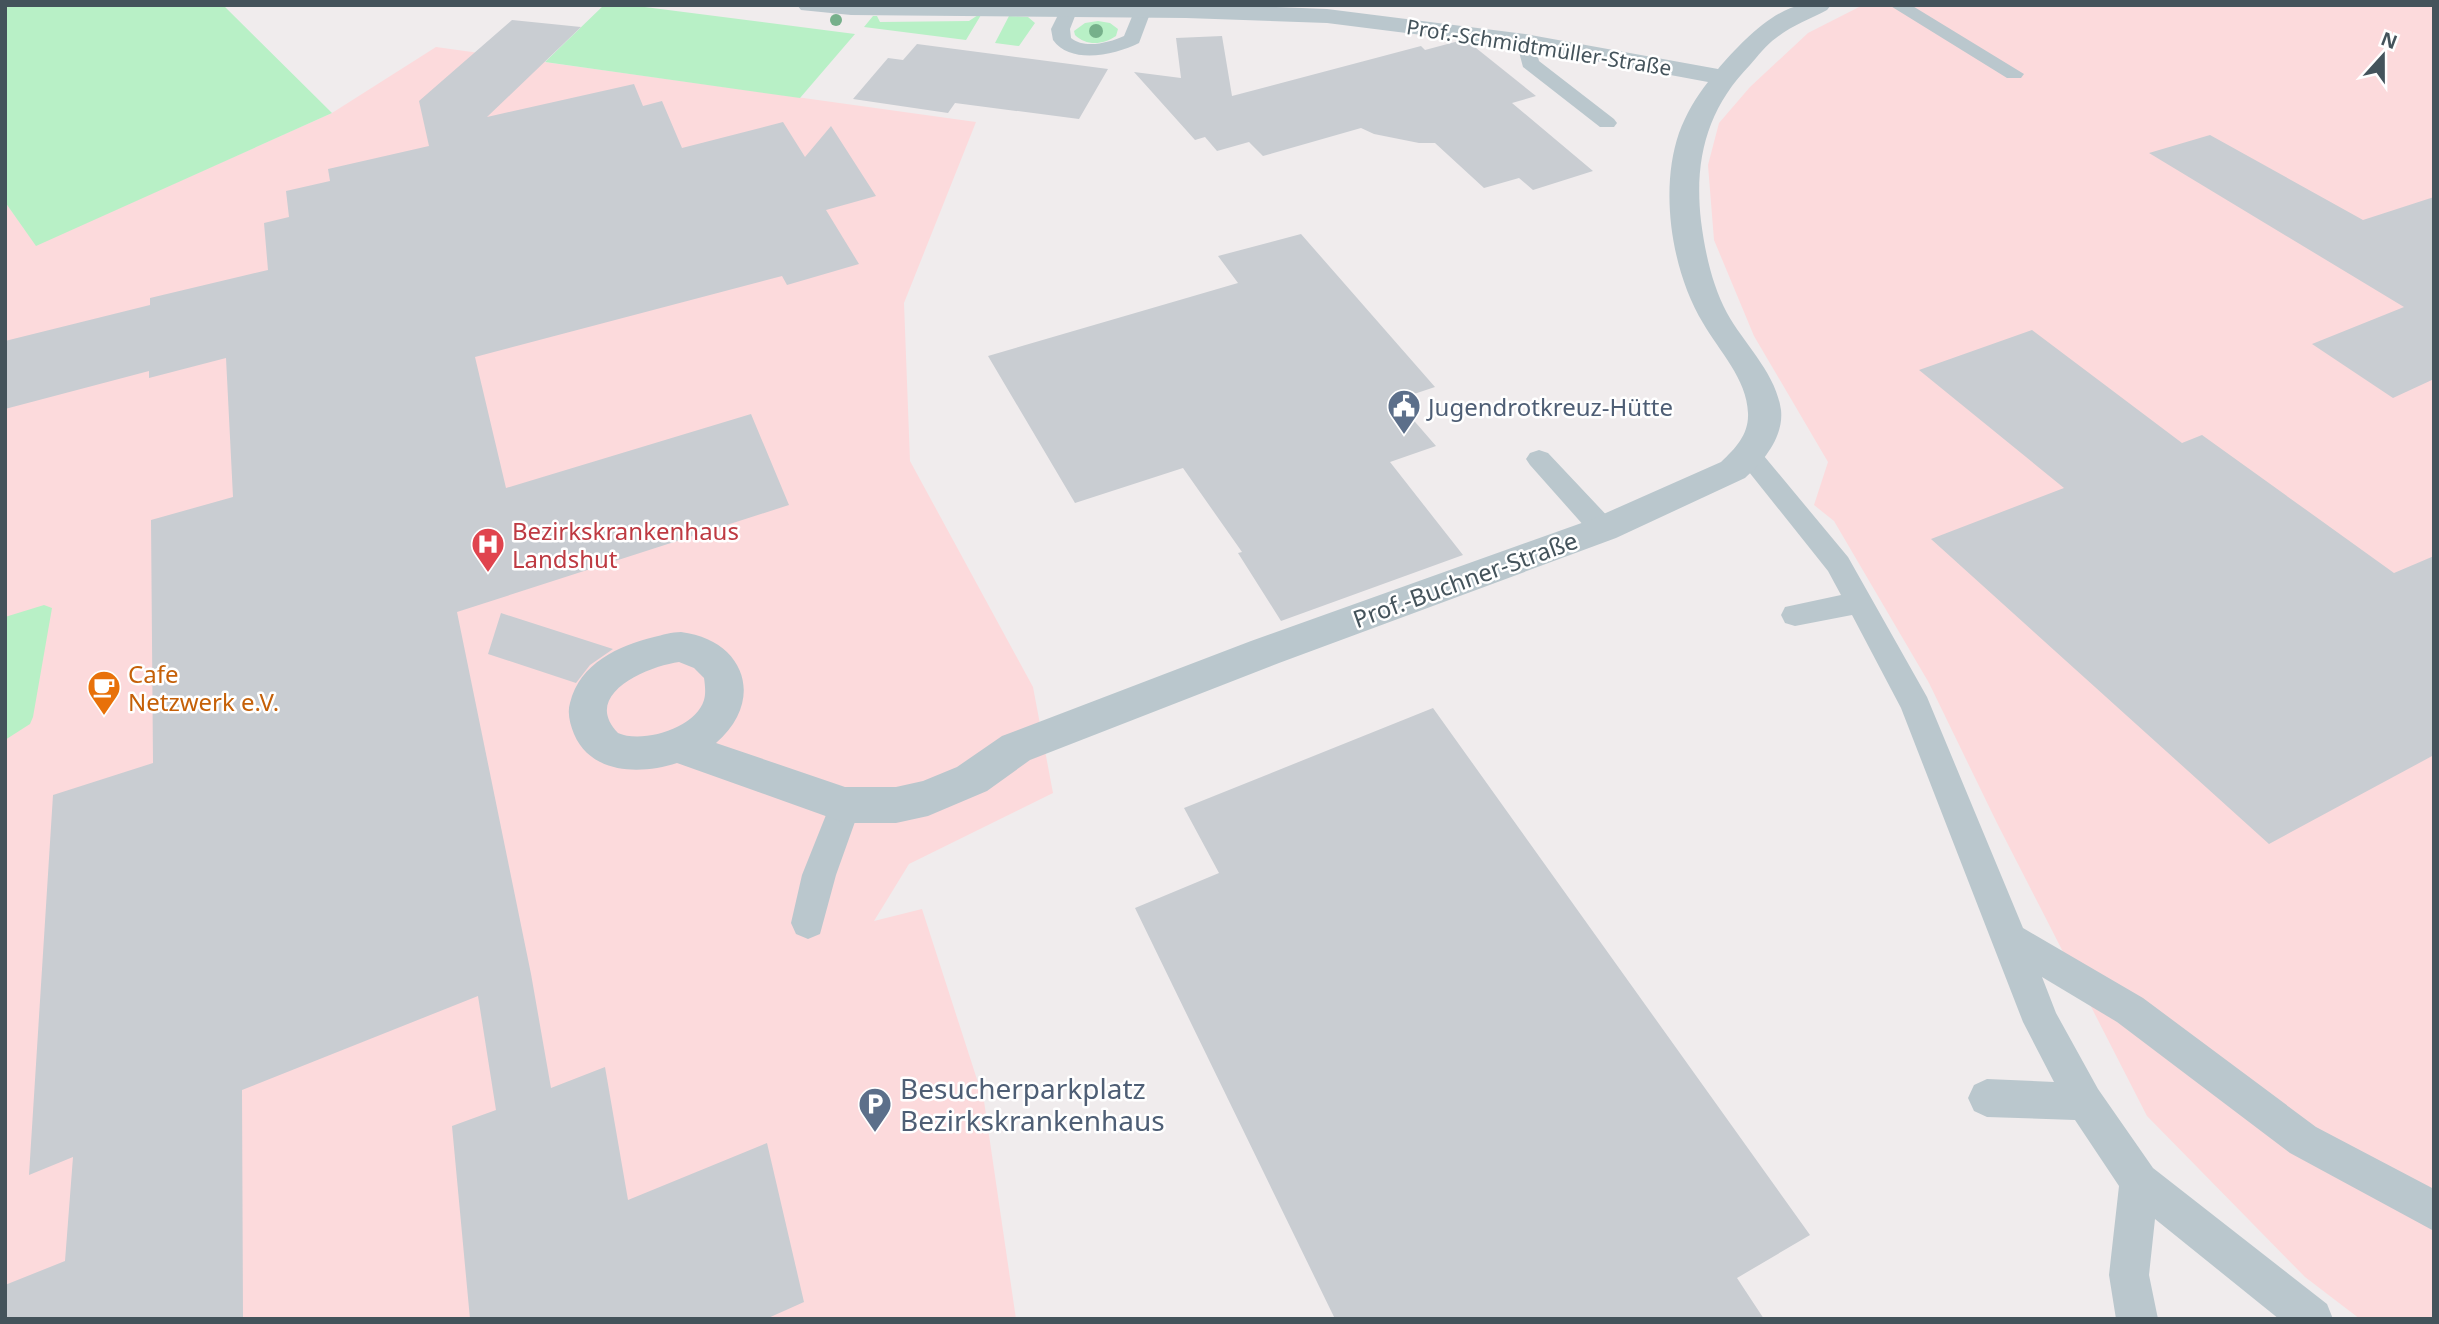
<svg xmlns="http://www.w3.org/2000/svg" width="2439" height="1324" font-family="'Noto Sans',sans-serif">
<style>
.medical{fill:#fcdadc}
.green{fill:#b8f0c6}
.building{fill:#c9cdd2}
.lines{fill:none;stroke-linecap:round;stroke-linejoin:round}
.lane{fill:#bac7cd;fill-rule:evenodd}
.street{fill:#bac7cd;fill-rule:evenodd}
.tree{fill:#76b08b}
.labels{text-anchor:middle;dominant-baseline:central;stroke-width:5;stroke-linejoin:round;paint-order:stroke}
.far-street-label{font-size:21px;fill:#44535b;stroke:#fff}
.service-label{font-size:24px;fill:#4e5e75;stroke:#fff;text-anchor:start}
.health-label{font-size:24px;fill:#be3a42;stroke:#fff;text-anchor:start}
.street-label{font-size:24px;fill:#44535b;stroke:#fff}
.food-label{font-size:24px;fill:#c56008;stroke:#fff;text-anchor:start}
.near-service-label{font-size:28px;fill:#4e5e75;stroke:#fff;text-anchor:start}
</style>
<rect width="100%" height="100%" fill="#f0eced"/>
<!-- medical -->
<path class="medical" d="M1863,5H2434V1319H2360L2305,1277L2147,1116L1997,823L1929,683L1834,521L1814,505L1828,462L1754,336L1714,240L1708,165L1719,123L1750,87L1808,33Z
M436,47L976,122L904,303L910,461L1033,687L1053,793L909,864L874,921L922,909L984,1101L1016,1319H5V202L36,245L332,113Z"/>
<!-- green -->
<path class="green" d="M5,5H223L332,113L36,246L5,202Z
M604,5H629L855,34L800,98L545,62Z
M978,15H981L966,40L864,27L873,16H877L880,22L969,21Z
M1009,16L1028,17L1035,23L1019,46L995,43Z
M1098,21L1110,23L1118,29L1116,36C1103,45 1086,46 1075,35L1074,31L1085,23Z
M44,605L52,608L33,717L30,724L5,740V617Z"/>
<!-- building -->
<path class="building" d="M512,20L581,27L487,117L634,84L643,106L662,101L682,148L783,122L805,157L831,126L876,196L826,210L859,264L787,285L782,276L475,357L506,488L751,414L789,505L457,612L531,974L551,1088L605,1067L628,1200L767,1143L804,1302L766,1319H470L452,1126L496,1110L478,996L242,1090L243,1319H5V1285L65,1261L73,1157L29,1175L53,795L153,763L151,520L233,497L226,358L149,378V371L5,409V341L150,305V298L268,270L264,223L289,217L286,191L330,181L328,169L429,146L419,101Z
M1222,36L1232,96L1421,46L1425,50L1455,42L1471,44L1536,96L1512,103L1593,171L1533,190L1519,178L1484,188L1435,143H1419L1374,134L1361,128L1263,156L1249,142L1217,151L1205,137L1195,140L1134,72L1181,78L1176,38Z
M917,44L1032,59L1108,69L1079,119L955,103L948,113L853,99L888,58L903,60Z
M2210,135L2363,220L2434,197V379L2393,398L2312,344L2404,307L2149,153Z
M1301,234L1435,387L1396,400L1436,446L1390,462L1463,555L1281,621L1238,553L1242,552L1183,468L1075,503L988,356L1238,283L1218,256Z
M2032,330L2182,443L2202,435L2394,573L2434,556V755L2269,844L1931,539L2064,488L1919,370Z
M501,613L613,649L590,665L576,683L488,654Z
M1433,708L1810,1235L1737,1278L1764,1319H1335L1135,908L1219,873L1184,808Z"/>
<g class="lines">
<!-- lane -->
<path class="lane" d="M1889,5H1911L2024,74L2021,78H2007Z
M1068,6L1077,11L1070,29L1071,38C1084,49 1109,43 1124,36L1136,7L1142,6L1151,11L1139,43C1115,55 1071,65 1053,40L1051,29L1062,7Z
M1525,35L1534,41L1539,61L1614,119L1617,123L1614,127H1600L1523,67L1516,41Z
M1750,447L1759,450L1848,557L1927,697L2023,928L2143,998L2316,1127L2434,1189V1231L2290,1153L2117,1022L2042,977L2056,1013L2098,1089L2153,1168L2327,1304L2333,1319H2279L2155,1219L2149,1275L2158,1319H2116L2109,1275L2119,1186L2075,1120L1987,1117L1974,1111L1968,1098L1974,1085L1987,1079L2054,1082L2023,1022L1901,708L1852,615L1795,626L1785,623L1781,615L1785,607L1841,595L1828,571L1741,462L1737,456L1741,450Z
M1539,450L1548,453L1613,522L1617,529L1613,536L1603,539L1593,536L1530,465L1526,459L1530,453Z
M845,791L856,795L861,805L836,875L820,934L808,939L796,934L791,923L802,875L834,795Z"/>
<!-- street -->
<path class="street" d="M797,5H1225L1327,9L1525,34L1718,69C1738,46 1771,10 1802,5C1811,4 1822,5 1831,5L1827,10C1810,19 1791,26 1776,38C1766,45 1758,56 1750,65C1707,109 1694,160 1701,221C1705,252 1712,285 1727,313C1744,344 1776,373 1781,410C1784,437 1763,462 1745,478L1616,538L1279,663L1030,760L987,791L928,816L896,823H845L677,763C640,775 591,774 574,734C570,724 567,713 570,703C580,663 618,646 654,637C662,635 672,632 681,632C745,640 766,700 716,743L845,787H896L923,781L957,767L1002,736L1251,641L1590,520L1721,462C1736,448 1749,434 1748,413C1747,379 1719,351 1703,323C1672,272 1659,191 1679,133C1686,114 1696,97 1708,82L1525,48L1327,23L1186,18L851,15L801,10ZM679,662L694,668L704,678C705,685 706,693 704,700C696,728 642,744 618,733C580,694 649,666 679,662Z"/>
</g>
<!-- trees -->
<g class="tree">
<circle cx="836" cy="20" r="6"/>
<circle cx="1096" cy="31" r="7"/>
</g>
<!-- icons -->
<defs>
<symbol id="civic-pin" viewBox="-11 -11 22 30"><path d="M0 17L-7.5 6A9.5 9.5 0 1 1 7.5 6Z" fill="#5c6f8a" stroke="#fff"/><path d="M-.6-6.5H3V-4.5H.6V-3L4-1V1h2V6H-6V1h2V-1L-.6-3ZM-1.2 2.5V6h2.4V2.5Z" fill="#fff"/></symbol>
<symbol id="hospital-pin" viewBox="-11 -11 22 30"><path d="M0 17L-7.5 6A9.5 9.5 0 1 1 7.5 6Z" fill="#e0444e" stroke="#fff"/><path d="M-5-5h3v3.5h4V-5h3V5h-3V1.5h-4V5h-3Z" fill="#fff"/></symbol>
<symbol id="cafe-pin" viewBox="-11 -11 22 30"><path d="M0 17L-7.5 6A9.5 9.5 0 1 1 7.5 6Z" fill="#e8710a" stroke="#fff"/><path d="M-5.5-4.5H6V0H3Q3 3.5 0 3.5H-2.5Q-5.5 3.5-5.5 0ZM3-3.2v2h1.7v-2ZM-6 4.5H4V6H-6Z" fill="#fff"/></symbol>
<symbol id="parking-pin" viewBox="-11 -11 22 30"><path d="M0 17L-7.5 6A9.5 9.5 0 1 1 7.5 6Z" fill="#5c6f8a" stroke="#fff"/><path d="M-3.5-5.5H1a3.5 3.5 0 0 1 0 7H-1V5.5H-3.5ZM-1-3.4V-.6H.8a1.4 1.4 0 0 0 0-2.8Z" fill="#fff"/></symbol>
</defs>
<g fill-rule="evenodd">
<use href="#civic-pin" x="1385" y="387" width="38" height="52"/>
<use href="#hospital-pin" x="469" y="525" width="38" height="52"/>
<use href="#cafe-pin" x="85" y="668" width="38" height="52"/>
<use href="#parking-pin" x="856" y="1085" width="38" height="52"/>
</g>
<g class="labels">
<!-- far-street labels -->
<g class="far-street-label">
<text transform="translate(1539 47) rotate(9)">Prof.-Schmidtmüller-Straße</text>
</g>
<!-- service labels -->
<g class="service-label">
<text x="1428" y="406">Jugendrotkreuz-Hütte</text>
</g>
<!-- health labels -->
<g class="health-label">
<text x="512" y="530">Bezirkskrankenhaus<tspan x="512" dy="28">Landshut</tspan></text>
</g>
<!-- street labels -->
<g class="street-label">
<text transform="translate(1465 579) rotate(-20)">Prof.-Buchner-Straße</text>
</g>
<!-- food labels -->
<g class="food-label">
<text x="128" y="673">Cafe<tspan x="128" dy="28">Netzwerk e.V.</tspan></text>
</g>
<!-- near-service labels -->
<g class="near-service-label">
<text x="900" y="1088">Besucherparkplatz<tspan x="900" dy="32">Bezirkskrankenhaus</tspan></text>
</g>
</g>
<!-- border -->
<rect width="2439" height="1324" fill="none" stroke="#44535b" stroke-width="14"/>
<!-- north arrow -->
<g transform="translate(2383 56) rotate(21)" stroke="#ffffff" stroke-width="5" paint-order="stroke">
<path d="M0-5L12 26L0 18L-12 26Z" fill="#44535b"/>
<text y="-10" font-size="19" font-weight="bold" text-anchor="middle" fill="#44535b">N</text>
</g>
</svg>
